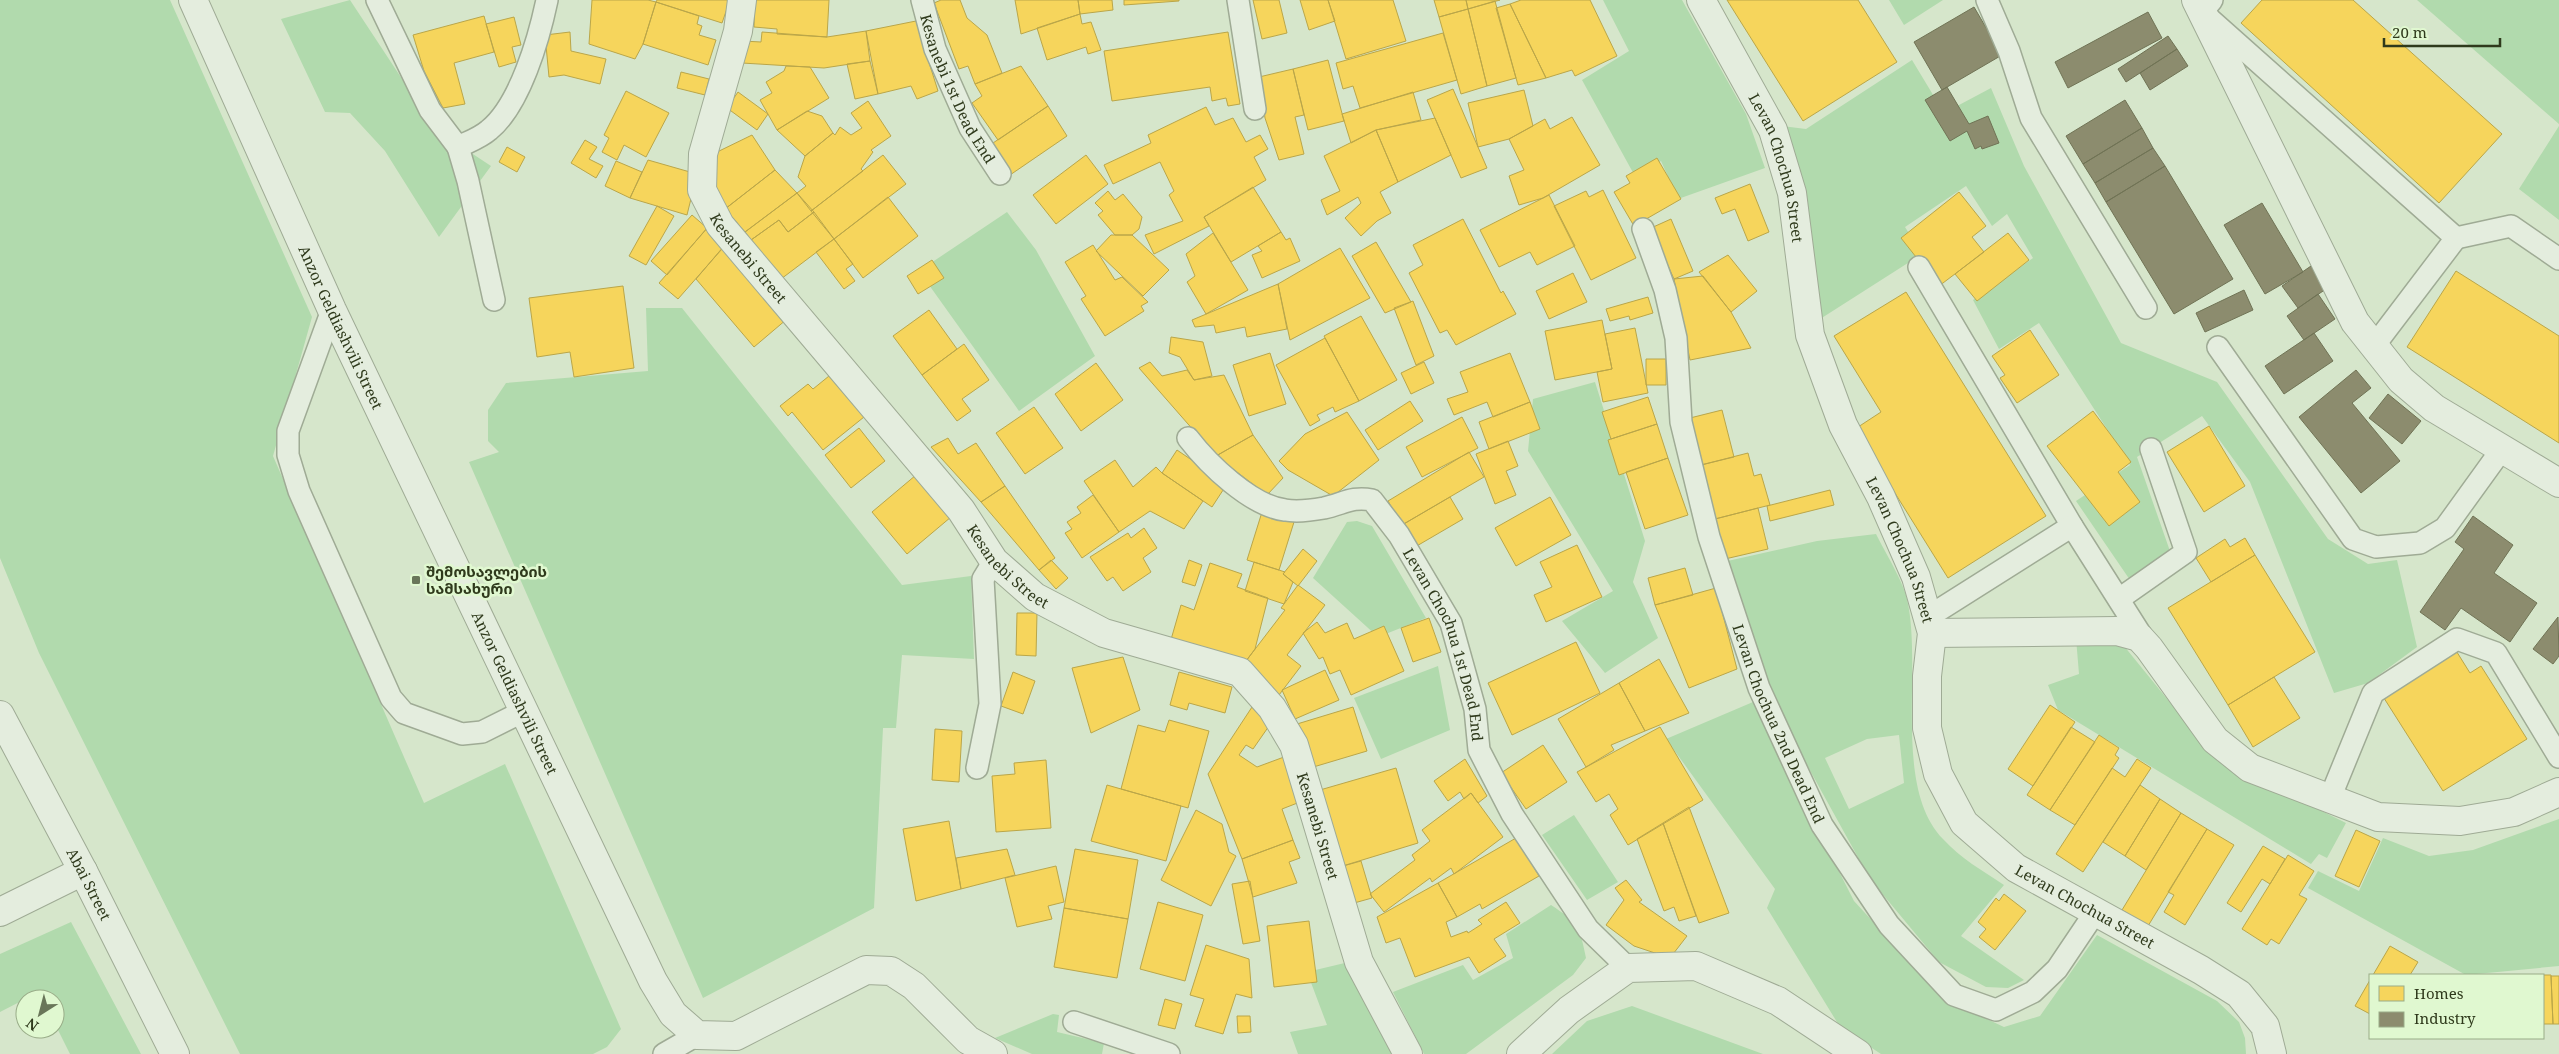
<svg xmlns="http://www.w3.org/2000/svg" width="2559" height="1054" font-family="'Noto Serif','Noto Sans Georgian',serif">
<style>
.green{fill:#b1daad;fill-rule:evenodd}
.homes{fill:#f6d55c;stroke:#baa649}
.industry{fill:#8c8c6e;stroke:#707355}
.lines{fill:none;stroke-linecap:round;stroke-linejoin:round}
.service-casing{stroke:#9fab95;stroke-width:24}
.minor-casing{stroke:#9fab95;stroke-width:30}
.tertiary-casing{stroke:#9fab95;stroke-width:30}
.service{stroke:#e4edde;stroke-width:21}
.minor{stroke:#e4edde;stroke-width:28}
.tertiary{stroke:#e4edde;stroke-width:28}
.poi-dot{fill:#697659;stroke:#e0f8d0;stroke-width:2}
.labels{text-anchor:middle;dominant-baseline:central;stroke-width:5;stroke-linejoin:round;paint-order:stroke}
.street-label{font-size:15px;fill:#2f3a1c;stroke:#e0f8d0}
.poi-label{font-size:15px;font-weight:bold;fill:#2f3a1c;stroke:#e0f8d0;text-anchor:start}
</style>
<rect width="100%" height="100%" fill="#d6e6cb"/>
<!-- green -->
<path class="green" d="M0,0H170L312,317L273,456L424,803L505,764L621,1029L607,1047L593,1054H240L39,653L0,558Z
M350,0L435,129L491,166L439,237L385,151L350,113L325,112L281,19Z
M1603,0H1682L1746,114L1765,168L1678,199L1661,161L1636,178L1582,80L1629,51Z
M1889,0H1943L1904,25Z
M2417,0H2559V124Z
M1912,60L1944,113L1991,88L2024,166L2121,343L2217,382L2328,539L2368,564L2397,560L2417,647L2368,683L2334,693L2250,482L2202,416L2137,457L2171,554L2130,580L2076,501L2130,465L2039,323L1999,349L1973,300L2033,258L2007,214L1992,226L1966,186L1905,227L1922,254L1817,321L1782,126L1806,129Z
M2559,126V220L2519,189Z
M1007,212L1036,250L1095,356L1019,411L919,271Z
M646,308H682L902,585L971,576L974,659L902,655L896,728H883L874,908L703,998L469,462L499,452L488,441V410L506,383L648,371Z
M1595,382L1645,541L1633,582L1658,638L1605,673L1562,621L1613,591L1528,451L1533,399Z
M1357,521L1372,526L1426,618L1378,637L1313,578L1347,522Z
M1876,534C1885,552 1903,581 1907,599C1923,668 1892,787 1943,839C1960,858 1983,871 2004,885L1961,936L2024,980L2008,988L1986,987L1939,962L1870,879L1771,700L1723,562L1817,541ZM1899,735L1904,783L1849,809L1825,758L1867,739Z
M2076,638L2124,646L2207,748L2245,773L2346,823L2327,858L2319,854L2311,864L2058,710L2048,685L2079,674Z
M1438,666L1450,730L1381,759L1354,698Z
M1753,702L1854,901L1944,999L2004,1027L2040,1016L2097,935L2217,1001L2239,1022L2245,1038L2246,1054H1881L1840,1027L1767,908L1775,889L1666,739Z
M1574,815L1618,882L1587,900L1542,835Z
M2559,819V966L2466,975L2308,888L2318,871L2359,891L2383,838L2429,856L2473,850Z
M1551,905C1577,922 1580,927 1586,958L1573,975L1466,1054H1424L1393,992L1463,965L1473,980L1513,958L1506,934Z
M71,922L141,1054H70L55,1024V999H42L39,992L0,1012V954Z
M1349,962L1392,1054H1298L1290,1032L1327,1025L1307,972Z
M1632,1006L1763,1054H1552L1587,1021Z
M1053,1014L1059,1015L1057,1032L1104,1043L1102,1054H1032L995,1038Z"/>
<!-- homes -->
<path class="homes" d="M592,0H648L656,2L643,44L635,59L589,44Z
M657,0H730L722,23L656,2Z
M755,0H829L827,37L777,34V29L754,27Z
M941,0H960L967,18L987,35L1002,73L975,84L968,66L959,69L934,3Z
M1015,0H1078L1080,14L1021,34Z
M1078,0H1112L1113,10L1080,14Z
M1124,0H1179V1L1124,5Z
M1253,0H1279L1287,33L1262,39Z
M1300,0H1328L1335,21L1309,30Z
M1328,0H1393L1406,41L1346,59Z
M1434,0H1466L1468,9L1439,17Z
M1466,0H1500L1468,9Z
M1521,0H1590L1617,56L1575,76L1572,70L1546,78L1510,4Z
M1727,0H1858L1897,62L1803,121Z
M2262,0H2353L2502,134L2439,203L2241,23Z
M1495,1L1516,78L1487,86L1468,9Z
M656,2L699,16L697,24L702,26L699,35L716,40L708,65L643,44Z
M1510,4L1546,78L1518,85L1496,8Z
M1468,9L1487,86L1461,94L1439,17Z
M1080,14L1082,24L1091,22L1101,50L1088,54L1086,47L1047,60L1037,28Z
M484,16L494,52L454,63L465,104L443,108L424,71L413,35Z
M514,17L521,45L512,47L516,62L499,67L486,24Z
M916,21L938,91L917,99L911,86L878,94L866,31Z
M866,31L870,61L824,68L742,63L743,41L761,42L762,32L827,37Z
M570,32L571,51L606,59L600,84L564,75L549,77L545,35Z
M1228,32L1240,104L1228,106L1226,98L1212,101L1210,87L1112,101L1104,51Z
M1443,33L1457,80L1360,108L1353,86L1343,89L1336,63Z
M1328,60L1344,121L1308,130L1293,69Z
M870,61L878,94L855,99L847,64Z
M786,66L810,67L829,98L777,130L760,100L772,93L766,82L784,71Z
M1021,66L1048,106L998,140L972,103L982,96L975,84Z
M1293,69L1304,115L1295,117L1304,154L1279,160L1265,118L1259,77Z
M681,72L709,79L705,95L677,88Z
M1453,89L1487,168L1461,178L1427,100Z
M1524,90L1533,126L1509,139L1478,147L1468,103Z
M626,91L669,113L646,157L624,145L617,160L602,152L609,138L604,135Z
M738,92L768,114L757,130L727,108Z
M1413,92L1421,120L1376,130L1351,143L1342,114Z
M868,101L891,136L871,150L873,152L861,169L863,171L811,211L797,193L806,186L798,177L805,156L833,133L835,135L840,127L851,135L862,128L851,113Z
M1048,106L1067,136L1010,175L990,145Z
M1206,107L1215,125L1233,118L1246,142L1260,135L1268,149L1254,157L1266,180L1204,217L1209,226L1154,254L1145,235L1183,221L1169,195L1174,191L1160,162L1113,184L1104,165L1151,143L1148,135Z
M807,111L822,116L833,133L805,156L777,130Z
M1572,117L1600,165L1543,198L1519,205L1509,176L1524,170L1509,139L1545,119L1550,129Z
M1435,118L1451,155L1398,182L1376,130Z
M1376,130L1398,182L1380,192L1391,213L1377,221L1361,236L1345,218L1361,203L1358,197L1327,215L1321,200L1340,191L1324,156Z
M752,135L775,170L725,209L711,181L713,154Z
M585,140L597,147L589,159L603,166L596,178L571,163Z
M507,147L525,157L517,172L499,162Z
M883,155L906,184L834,239L811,211Z
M1086,155L1108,184L1056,224L1033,195Z
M1657,158L1681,199L1634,226L1614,192L1630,183L1626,176Z
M648,160L697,174L687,215L630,198Z
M616,161L642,172L630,198L605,186Z
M775,170L797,193L745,232L725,209Z
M1750,184L1769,232L1748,241L1735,209L1722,214L1715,198Z
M1253,187L1281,232L1231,262L1204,217Z
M1603,190L1636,258L1591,280L1554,206L1586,191L1589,197Z
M1108,191L1115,200L1123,194L1142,217L1139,229L1132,235H1115L1098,215L1103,211L1095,203Z
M1959,192L1986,226L1972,237L1984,252L1939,286L1901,238Z
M797,193L814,212L788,232L779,220L751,240L745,232Z
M1549,195L1575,246L1537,265L1530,252L1499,267L1480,230Z
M888,197L918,236L863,278L834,239Z
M657,206L674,216L646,265L629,256Z
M814,212L834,239L781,279L751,240L779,220L788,232Z
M692,215L707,228L667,275L651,261Z
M1463,219L1501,293L1503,291L1516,314L1456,345L1447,330L1440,333L1409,273L1423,265L1413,245Z
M1671,219L1693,271L1674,279L1651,228Z
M710,225L729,241L678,299L659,283Z
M1281,232L1286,240L1290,238L1300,261L1262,278L1252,255L1262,251L1258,246Z
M1213,233L1248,290L1206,314L1187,282L1195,276L1186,254Z
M2008,233L2029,260L1977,301L1955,274Z
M1111,235H1132L1169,270L1143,296L1096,251Z
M834,239L853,264L846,269L855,281L844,289L816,252Z
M1376,242L1411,302L1385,313L1352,256Z
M1093,245L1115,280L1122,277L1148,302L1141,306L1144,311L1105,336L1081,299L1086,296L1065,262Z
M724,246L787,319L754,347L696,279Z
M1340,248L1370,298L1290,340L1278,284Z
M1728,255L1757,291L1731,312L1699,272Z
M932,260L944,278L918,294L907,276Z
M2456,271L2559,336V443L2407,347Z
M1573,273L1587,302L1549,319L1536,291Z
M1703,276L1731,312L1751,348L1690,360L1674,279Z
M1278,284L1287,329L1247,337L1245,327L1216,333L1214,325L1195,327L1192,320Z
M623,286L634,368L574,377L570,352L537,357L529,298Z
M1906,292L2046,516L1948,578L1855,429L1881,412L1834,336Z
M1648,297L1653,313L1630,320L1629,316L1610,321L1606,309Z
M1413,301L1434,356L1416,365L1394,308Z
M929,310L957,349L922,375L893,336Z
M1361,316L1397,380L1359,401L1324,336Z
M1602,320L1612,369L1555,380L1545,331Z
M1635,328L1648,393L1603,402L1597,372L1612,369L1605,334Z
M2030,330L2059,375L2017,403L2000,378L2005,375L1992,356Z
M1171,337L1203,342L1212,376L1194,380L1180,357L1169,353Z
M1325,338L1359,401L1335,412L1333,407L1317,415L1320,420L1310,426L1276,365Z
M964,344L989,380L962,399L971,411L957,421L922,375Z
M1270,353L1286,404L1249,416L1233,365Z
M1510,353L1530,402L1493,417L1487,402L1454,415L1447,399L1468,392L1460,372Z
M1646,359H1666V385H1646Z
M1150,362L1162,376L1187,370L1194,380L1224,375L1253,435L1216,456L1139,368Z
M1424,362L1434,383L1411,394L1401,373Z
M1096,363L1123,400L1081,431L1055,394Z
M829,376L864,417L823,450L792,412L788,416L780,406L808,384L813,389Z
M1648,397L1657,424L1611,439L1602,412Z
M1410,401L1423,421L1378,450L1365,430Z
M1530,402L1540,429L1489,449L1479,422Z
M1034,407L1063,448L1025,474L996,433Z
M1722,410L1734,457L1701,465L1690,418Z
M2093,411L2131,462L2118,472L2140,502L2109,526L2047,446Z
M1347,412L1379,460L1333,496L1288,470L1279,461L1305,434Z
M1462,417L1478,448L1422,477L1406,447Z
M1657,424L1668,458L1619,475L1608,440Z
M2209,426L2245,486L2204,512L2167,452Z
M859,428L885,461L851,488L825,455Z
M1253,435L1283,478L1267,495L1216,456Z
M948,438L958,454L976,443L1005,486L981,502L931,447Z
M1508,441L1518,466L1506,471L1516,495L1495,504L1476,454Z
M1177,450L1227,484L1212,507L1162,473Z
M1469,452L1484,477L1402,525L1388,501Z
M1748,453L1754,476L1761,474L1770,505L1715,519L1701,465Z
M1668,458L1688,515L1645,529L1626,472Z
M1115,460L1133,487L1156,467L1162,473L1203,501L1184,529L1150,511L1119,532L1084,481Z
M916,475L951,517L907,554L872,512Z
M1005,486L1055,558L1039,570L981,502Z
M1830,490L1834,505L1770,521L1767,506Z
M1093,495L1119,532L1082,558L1065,533L1072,529L1067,522L1081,513L1077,507Z
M1450,497L1463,519L1415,547L1402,525Z
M1550,497L1571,535L1516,566L1495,528Z
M1758,508L1768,549L1725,559L1715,519Z
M1262,512L1294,522L1279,570L1247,560Z
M1144,528L1157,548L1143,558L1151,572L1123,591L1113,577L1107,581L1090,557L1128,533L1131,538Z
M2245,538L2255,555L2211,582L2196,558L2225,539L2230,547Z
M1577,545L1602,597L1546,622L1534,595L1552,587L1540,562Z
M1303,549L1317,561L1298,586L1283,574Z
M2255,555L2315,652L2228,705L2168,608Z
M1051,560L1068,578L1056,589L1039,570Z
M1189,560L1202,565L1195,586L1182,582Z
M1254,562L1285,572L1283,574L1293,582L1284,604L1245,591Z
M1210,563L1242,574L1237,587L1268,598L1255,649L1246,661L1170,643L1181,605L1194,610Z
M1685,568L1693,595L1655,605L1648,578Z
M1298,585L1325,605L1287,655L1301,666L1279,695L1246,661L1285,610L1281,608Z
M1716,588L1737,669L1689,688L1655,605Z
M1017,613H1037L1036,656L1016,655Z
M1429,618L1441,652L1413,662L1401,628Z
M1317,622L1325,633L1347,623L1354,639L1384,626L1404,671L1351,695L1340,670L1330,674L1323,657L1319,659L1303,633Z
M1576,642L1600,693L1512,735L1488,683Z
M2455,649L2470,673L2481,666L2527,739L2443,791L2382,695Z
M1123,657L1140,710L1091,733L1072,668Z
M1659,659L1689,713L1645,731L1619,683Z
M1325,670L1339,700L1295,719L1282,690Z
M1013,672L1035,681L1023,714L1001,706Z
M1179,672L1232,687L1225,713L1189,703L1187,710L1170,705Z
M2274,677L2300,718L2253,747L2228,705Z
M1619,683L1645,731L1611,745L1614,750L1586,767L1558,719Z
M2050,705L2075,722L2033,786L2008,769Z
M1252,707L1269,726L1253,749L1246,745L1239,755L1257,767L1284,757L1300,802L1282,809L1293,840L1242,859L1208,774Z
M1353,707L1367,751L1310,768L1297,724Z
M1169,720L1209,731L1188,808L1121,789L1138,725L1165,732Z
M1660,727L1703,800L1628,845L1610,815L1618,809L1609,794L1596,802L1577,772Z
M2071,727L2095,742L2050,810L2027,795Z
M935,729L962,731L959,782L932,780Z
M2099,735L2119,748L2115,755L2119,758L2075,825L2050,810Z
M1543,745L1567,782L1526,809L1501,773Z
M1465,759L1487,796L1478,803L1471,793L1464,799L1460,792L1448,801L1434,781Z
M2137,759L2151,768L2083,872L2056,854L2112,768L2125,777Z
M1046,760L1051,828L996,832L992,776L1015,774L1014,763Z
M1396,768L1418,843L1336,868L1313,792Z
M1107,785L1181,806L1166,861L1091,841Z
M2140,785L2160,799L2125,856L2103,842Z
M1471,793L1503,837L1454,874L1451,868L1432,882L1430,878L1384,912L1370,894L1415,860L1412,855L1430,841L1422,830Z
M2160,799L2181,813L2146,870L2125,856Z
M1689,807L1729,913L1699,923L1663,823Z
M1196,810L1222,824L1229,852L1236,856L1211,906L1161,880Z
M2181,813L2207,829L2148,926L2122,910Z
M949,821L961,889L916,901L903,829Z
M1663,823L1696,916L1679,921L1674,907L1664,911L1637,839Z
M2207,829L2234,845L2185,925L2164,912L2174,895L2168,892Z
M2356,830L2380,841L2359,887L2335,876Z
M1516,838L1539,876L1482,909L1480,904L1457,917L1438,883Z
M1293,840L1300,858L1289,862L1297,883L1253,897L1242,859Z
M2263,846L2285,859L2270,884L2262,879L2241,912L2227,903Z
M1007,849L1015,875L961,889L956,858Z
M1075,849L1138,860L1128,919L1064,908Z
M2288,855L2314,871L2299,895L2307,899L2279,944L2271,939L2267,945L2242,929Z
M1361,861L1372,898L1347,905L1336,868Z
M1056,866L1064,902L1048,906L1052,919L1017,927L1005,878Z
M1626,880L1642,900L1639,902L1687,936L1670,958L1634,946L1606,925L1624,900L1615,888Z
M1250,881L1260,941L1243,944L1232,884Z
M1438,883L1457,917L1446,922L1451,937L1467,931L1468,933L1482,924L1478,920L1506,902L1520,923L1494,939L1506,956L1479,973L1469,957L1415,977L1400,938L1386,943L1377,917Z
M2004,894L2026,911L1995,950L1979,937L1986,929L1978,922L1996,898L1999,901Z
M1158,902L1203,915L1185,981L1140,969Z
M1064,908L1128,919L1117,978L1054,967Z
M1309,921L1317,982L1274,987L1267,926Z
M1206,945L1249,959L1252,998L1236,994L1223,1034L1195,1026L1204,999L1190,995Z
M2390,946L2418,962L2410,975H2373Z
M2536,975H2551L2553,1024H2543V975Z
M2551,976H2559V1024H2553Z
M2370,980V1014L2355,1006Z
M1165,999L1182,1004L1175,1029L1158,1025Z
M1237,1016H1250L1251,1032L1238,1033Z"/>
<!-- industry -->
<path class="industry" d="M1974,7L2002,55L1942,90L1914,42Z
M2148,12L2162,38L2068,88L2055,62Z
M2168,36L2177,49L2126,82L2118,69Z
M2177,49L2188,66L2150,90L2140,73Z
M1947,87L1969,124L1988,116L1999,143L1982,149L1981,146L1975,149L1967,131L1950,141L1925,100Z
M2125,100L2142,128L2083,164L2066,136Z
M2142,128L2153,148L2095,183L2083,164Z
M2153,148L2165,166L2106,202L2095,183Z
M2165,166L2233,279L2174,314L2106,202Z
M2262,203L2303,272L2265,294L2224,225Z
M2311,266L2326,289L2298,308L2282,286Z
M2244,290L2253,310L2205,332L2196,313Z
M2318,294L2335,319L2304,340L2287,316Z
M2314,333L2333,361L2284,394L2265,366Z
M2356,370L2371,388L2352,403L2400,461L2361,493L2299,417Z
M2388,394L2421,421L2402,444L2369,418Z
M2473,516L2513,545L2494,573L2537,603L2510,642L2461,608L2445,630L2420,612L2464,549L2455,542Z
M2558,617L2559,656L2553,664L2533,649Z"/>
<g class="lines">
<defs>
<g id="service">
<path d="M377,0L430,110L458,147"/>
<path id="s1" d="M922,0L935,49L970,128L1000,174"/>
<path d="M1238,0L1255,109"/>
<path d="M1987,0L2009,51L2031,118L2146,308"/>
<path d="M2212,0L2202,12L2456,238L2374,346"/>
<path id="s2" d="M1643,229L1665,290L1676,338L1681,422L1709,537L1759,688L1822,825L1889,925L1954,995L1996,1010L2033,992L2057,969L2096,911"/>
<path d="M2456,238L2511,226L2559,259"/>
<path d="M1919,267L2072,526"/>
<path d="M494,300L468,181L458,147C468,142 480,138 489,130C520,105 539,38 547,0"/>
<path d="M332,310L288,431V455L299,491L391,698L404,713L462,734L482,732L524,711"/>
<path d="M2218,347L2353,539L2376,547L2420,543L2445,528L2502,449"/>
<path id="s3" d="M1188,438C1208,464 1251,506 1285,510C1296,512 1313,510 1324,508C1343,504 1352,496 1372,500L1399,535L1451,623L1475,709L1479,750L1512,814L1588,929L1628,968"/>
<path d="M2119,599L2186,552L2151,449"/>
<path d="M1928,617L2072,526L2148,646"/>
<path d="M977,768L990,704L983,579L994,561"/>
<path d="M2330,798L2373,693L2457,639L2496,653L2559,757"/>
<path d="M1074,1022L1169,1054"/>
<path d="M664,1054L697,1035"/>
</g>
<g id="minor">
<path id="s4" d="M742,0L738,31L703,154L702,190L720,225L961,510L994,561L1035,597L1104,633L1240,672L1272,708L1294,745L1359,962L1408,1054"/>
<path id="s5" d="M1701,0L1773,130L1792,193L1810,335L1843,425L1881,497L1916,577L1932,633L1927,676V728L1938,774L1964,823L2016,868L2201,970L2239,994L2265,1026L2272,1054"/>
<path d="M2196,0L2355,322L2401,380L2434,408L2559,483"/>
<path d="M1932,633L2117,631L2139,637L2149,648L2215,740L2250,768L2378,817L2460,821L2514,812L2559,792"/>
<path id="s6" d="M0,715L83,871L175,1054"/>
<path d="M0,912L83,871"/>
<path d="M1521,1054L1569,1010L1628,968L1696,966L1778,1001L1858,1054"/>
</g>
<g id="tertiary">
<path id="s7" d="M193,0L332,310L653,981L673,1014L697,1035L736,1036L866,970L891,971L914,986L968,1040L993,1054"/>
</g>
</defs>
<!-- service casing -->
<use href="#service" class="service-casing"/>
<!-- minor casing -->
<use href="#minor" class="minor-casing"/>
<!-- tertiary casing -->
<use href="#tertiary" class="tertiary-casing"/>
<!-- service -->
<use href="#service" class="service"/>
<!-- minor -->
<use href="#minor" class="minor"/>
<!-- tertiary -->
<use href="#tertiary" class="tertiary"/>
</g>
<!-- markers -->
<rect class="poi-dot" x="411" y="575" width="10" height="10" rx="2.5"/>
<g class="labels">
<!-- street labels -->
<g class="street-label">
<text stroke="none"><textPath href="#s1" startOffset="96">Kesanebi 1st Dead End</textPath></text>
<text stroke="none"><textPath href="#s5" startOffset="186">Levan Chochua Street</textPath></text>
<text stroke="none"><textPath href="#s4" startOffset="278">Kesanebi Street</textPath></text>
<text stroke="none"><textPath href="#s7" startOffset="359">Anzor Geldiashvili Street</textPath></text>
<text stroke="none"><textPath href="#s5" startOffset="591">Levan Chochua Street</textPath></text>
<text stroke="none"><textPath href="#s4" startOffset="682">Kesanebi Street</textPath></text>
<text stroke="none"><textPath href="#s3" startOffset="376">Levan Chochua 1st Dead End</textPath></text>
<text stroke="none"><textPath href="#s7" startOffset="764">Anzor Geldiashvili Street</textPath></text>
<text stroke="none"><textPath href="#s2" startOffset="516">Levan Chochua 2nd Dead End</textPath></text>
<text stroke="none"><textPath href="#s4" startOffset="1118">Kesanebi Street</textPath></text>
<text stroke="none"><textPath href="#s6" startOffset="191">Abai Street</textPath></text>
<text stroke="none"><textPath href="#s5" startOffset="1026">Levan Chochua Street</textPath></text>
</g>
<!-- poi labels -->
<g class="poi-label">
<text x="426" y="571">შემოსავლების<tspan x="426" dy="17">სამსახური</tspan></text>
</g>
</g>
<!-- legend -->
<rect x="2369" y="974" width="175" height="65" fill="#e0f8d0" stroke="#99ac88"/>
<rect x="2379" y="986" width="25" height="15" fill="#f6d55c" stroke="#99ac88"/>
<text x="2414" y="999" font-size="15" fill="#2f3a1c">Homes</text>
<rect x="2379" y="1012" width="25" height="15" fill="#8c8c6e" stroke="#99ac88"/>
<text x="2414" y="1024" font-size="15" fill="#2f3a1c">Industry</text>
<!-- north arrow -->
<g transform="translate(40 1014) rotate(216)"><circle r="24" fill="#e0f8d0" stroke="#99ac88"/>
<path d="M0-4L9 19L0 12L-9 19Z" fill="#697659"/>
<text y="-8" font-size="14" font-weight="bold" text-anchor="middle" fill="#2f3a1c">N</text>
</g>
<!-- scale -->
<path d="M2384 38v8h116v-8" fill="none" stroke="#2f3a1c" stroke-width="2.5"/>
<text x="2392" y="38" font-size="15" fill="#2f3a1c" stroke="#e0f8d0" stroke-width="4" paint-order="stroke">20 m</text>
</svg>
